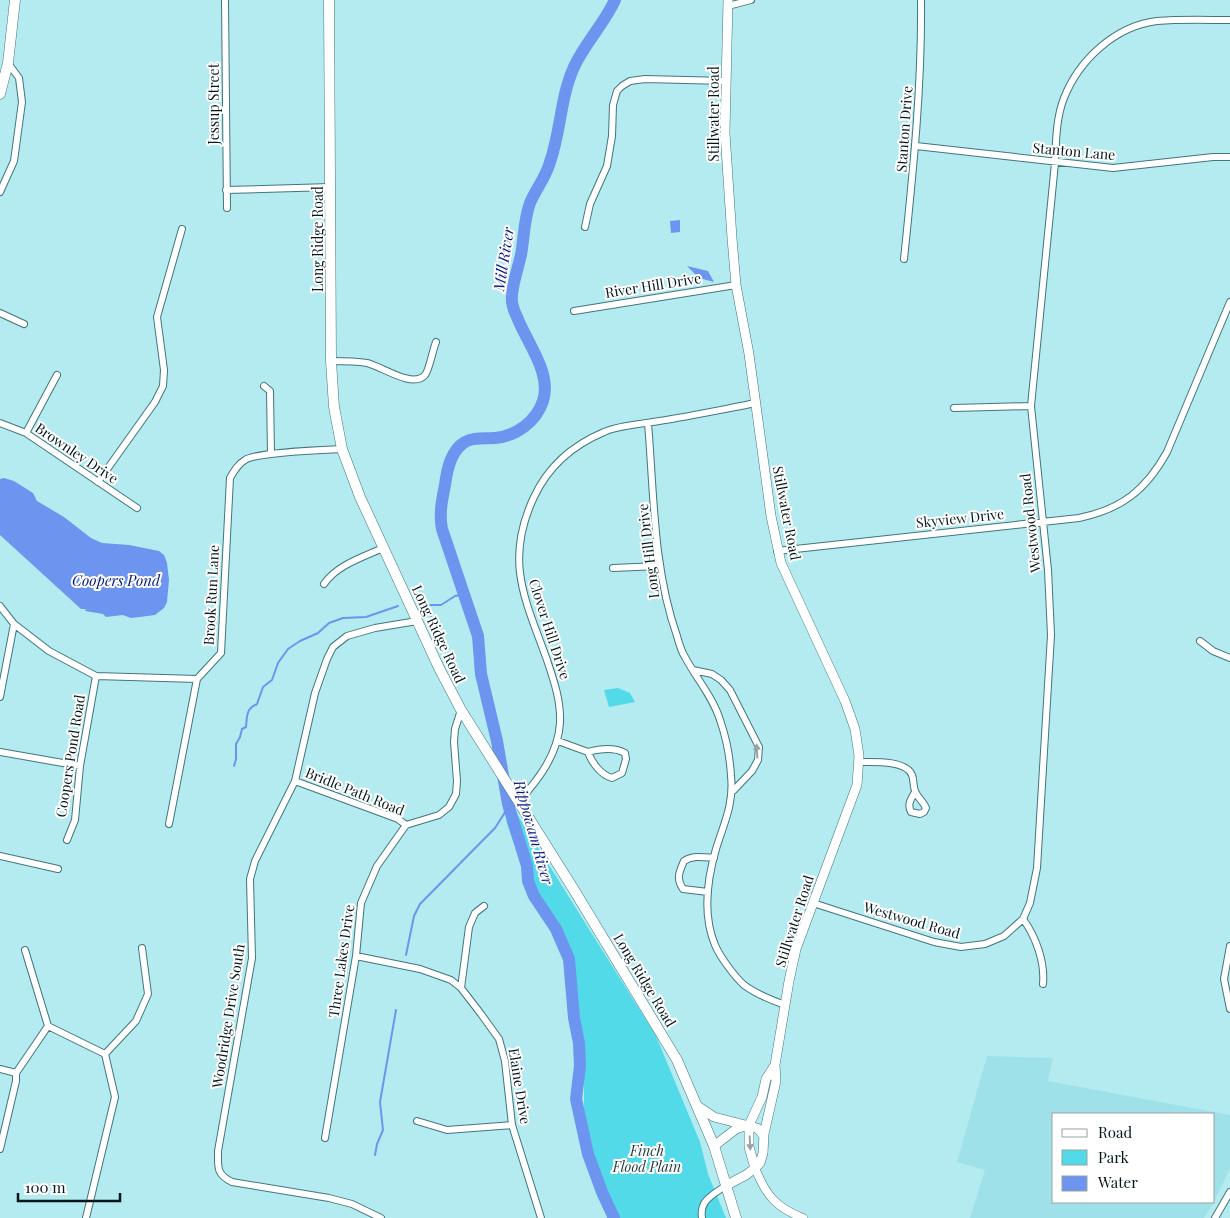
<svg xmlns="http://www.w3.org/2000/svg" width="1230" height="1218" font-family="'Playfair Display',serif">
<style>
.built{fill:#9fe1e8}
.green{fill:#53dae8}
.water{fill:#6d95ef}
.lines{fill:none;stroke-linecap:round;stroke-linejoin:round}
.stream{stroke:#6d95ef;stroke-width:2}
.river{stroke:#6d95ef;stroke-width:12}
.minor-casing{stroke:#41767c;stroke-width:8}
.tertiary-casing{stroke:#41767c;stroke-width:9}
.secondary-casing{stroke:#41767c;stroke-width:10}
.primary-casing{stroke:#41767c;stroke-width:11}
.minor{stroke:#fff;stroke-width:6}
.tertiary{stroke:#fff;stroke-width:8}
.secondary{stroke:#fff;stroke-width:9}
.primary{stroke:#fff;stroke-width:10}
.oneway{fill:#9aa2a3}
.labels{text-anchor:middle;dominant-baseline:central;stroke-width:4;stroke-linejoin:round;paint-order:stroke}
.street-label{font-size:14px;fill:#03171a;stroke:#fff}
.park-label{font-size:14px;font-style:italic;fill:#1e3a3d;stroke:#fff}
.water-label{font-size:15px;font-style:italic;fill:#041780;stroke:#fff}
</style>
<rect width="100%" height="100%" fill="#b3ebf1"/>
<!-- built -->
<path class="built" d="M987,1056L1053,1058L1048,1081L1230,1115V1168L1214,1202V1114H1054V1202H1214L1204,1218H970L985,1170L957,1162Z"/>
<!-- green -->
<path class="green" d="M618,688L630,693L635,702L609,707L604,690Z
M512,806L656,1036L700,1142L708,1174L726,1218H619L592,1174L584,1110V1069L574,968L569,955L535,904L506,821Z"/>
<!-- water -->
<path class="water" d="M680,220V232L671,233L670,221Z
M687,266L708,271L714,282L699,278Z
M4,478L14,481L33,493L37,501L64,517L91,538L102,543L129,545L159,551L164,555L167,563L169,580L167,602L164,608L155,615L140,617L131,618L123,615L106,617L103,614L85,611L86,609H81L0,535V479Z"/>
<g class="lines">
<!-- stream -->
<path class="stream" d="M431,616L426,605H441L455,596L464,594
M234,766L236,759V744L240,737L242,729L246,727C247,716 246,709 257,704L263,687L272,680L278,663L288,649L300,641L318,633L329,623L343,618L366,617L398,606
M406,955L414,916L420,904L495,828L504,814L508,804
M375,1155L377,1144L383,1130L380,1102L396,1010"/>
<!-- river -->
<path class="river" d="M614,1218L602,1192L588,1154L576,1099L580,1066L579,1043L574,1018L569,959L556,929L534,896L528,881L527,866L508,804L497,741L481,674L478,636L442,529C439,514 442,500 445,485C447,469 451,450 465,442C473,437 485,439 495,438C516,436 536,422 543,401C552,373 527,343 517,317C514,311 511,303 512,295C513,282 518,268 521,255C524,238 524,219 530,203C536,189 546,177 550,162C561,131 560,98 574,67C585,43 604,24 615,0"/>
<defs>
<path id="minor" d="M225,0L227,208
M728,6L751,0
M916,146L1113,168L1213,157H1230
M226,190L331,187
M0,192L14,161L22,102L19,78L8,63
M585,227L590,204L607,166L612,136L613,105L617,91L622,86L630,81L645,79L726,81
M904,259C913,172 922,87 921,0
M574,311L736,285
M0,313L24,324
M331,361C343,361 355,361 367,363C381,366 413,389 425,375C429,371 433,349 436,342
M264,386L270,391L271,454
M954,408L1031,406
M0,423L26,433L137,508
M648,423C654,494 653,568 677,636C679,643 681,651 685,657C696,678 713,697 720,720C726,737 730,758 731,776C734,804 724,823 716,849C707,880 702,914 715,945C720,957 735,977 744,985C756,994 771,1000 785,1005
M26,433L57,375
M98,482L155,402L163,386L164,370L157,317L182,229
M777,551L1079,518C1122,509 1146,490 1167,452L1230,302
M613,568L659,566
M324,584C337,565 363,557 383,548
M0,606L14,624L49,651L96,676L197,679
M1200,641L1213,651L1230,658
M693,670L712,674L721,680L730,690L759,747L758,760L752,771L733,791
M0,697L14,624
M558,741L588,752C592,763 601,775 612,778L622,773L626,759L625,753C614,747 599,749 588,752
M0,752L80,766
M859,762C873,762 906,760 912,775C914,780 913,786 915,791C917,797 923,801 926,808L924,812L920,814L911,812C907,804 911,799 915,792
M295,781L398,819L406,825
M519,801C539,779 558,754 560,723C561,701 554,681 547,660C525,599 504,561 534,497C548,467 573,445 604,432C619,425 643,424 659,421C692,416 724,409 756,403
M169,824L197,679L221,653L230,478C234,471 238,464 245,460C256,452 325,450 342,449
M67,840L75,820L80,766L96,676
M0,856L58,869
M708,892L683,889C676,879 679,872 684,861C693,855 703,857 714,858
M813,903L934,942L961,947L985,944L1004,936L1023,919L1030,903L1037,868L1051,635L1048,570L1031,406L1055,163C1056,142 1056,118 1064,98C1079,60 1115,26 1157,21C1181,19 1206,20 1230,20
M1023,919C1036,937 1045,962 1043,984
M1230,946L1224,979L1230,1009
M25,950L48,1026
M356,956L420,969L451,980L461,988L481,1014L499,1039L505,1061L512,1125L541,1218
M461,988L469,927L475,913L484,906
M105,1054L136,1021L148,994L142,948
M0,1069L16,1073
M417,1121L447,1130L512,1125
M325,1138L356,956L361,903L377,866L406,825L439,815L449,807L456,794L457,781L454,742L455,729L461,710
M0,1149L16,1081V1073L48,1026L105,1054
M86,1218L115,1097L105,1054
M381,1218L352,1204L329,1198L232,1182C216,1174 218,1167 218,1151L252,958L250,879L255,861L295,781L315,693L327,659L333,647L347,636L375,628L417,621
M702,1218C699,1200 714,1194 727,1185
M1215,1218L1230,1192"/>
<path id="tertiary" d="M755,1168C766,1195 775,1207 803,1218"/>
<path id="secondary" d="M699,1107L714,1117L757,1128L764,1136
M714,1146L736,1129L748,1125
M755,1168L749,1147V1125L762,1097L766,1079L775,1065
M727,1185L746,1175L755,1168L760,1163L763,1153L764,1134L776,1081L775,1065L789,981L796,949L857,785L859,756L855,729L845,701L781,563L771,516L749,354L736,285L732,238L725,133L728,0"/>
<path id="primary" d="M329,0L331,361L334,407L342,449L360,497L439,668L461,710L574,890L677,1060L714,1146L736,1218
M0,94L8,63L15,0"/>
</defs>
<!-- minor casing -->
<use href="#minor" class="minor-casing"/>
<!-- tertiary casing -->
<use href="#tertiary" class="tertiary-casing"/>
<!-- secondary casing -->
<use href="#secondary" class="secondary-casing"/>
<!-- primary casing -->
<use href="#primary" class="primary-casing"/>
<!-- minor -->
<use href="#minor" class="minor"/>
<!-- tertiary -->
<use href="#tertiary" class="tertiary"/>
<!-- secondary -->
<use href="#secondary" class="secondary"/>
<!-- primary -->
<use href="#primary" class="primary"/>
</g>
<!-- one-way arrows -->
<defs><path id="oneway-solid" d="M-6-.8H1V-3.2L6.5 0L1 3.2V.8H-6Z" transform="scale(1.25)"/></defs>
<g class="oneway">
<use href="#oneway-solid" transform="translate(757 751) rotate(-93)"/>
<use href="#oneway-solid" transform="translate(750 1143) rotate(87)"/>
</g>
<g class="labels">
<!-- street labels -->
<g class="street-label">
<text transform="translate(213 104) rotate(-90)">Jessup Street</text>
<text transform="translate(713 114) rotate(-90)">Stillwater Road</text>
<text transform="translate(904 129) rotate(-86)">Stanton Drive</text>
<text transform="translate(1074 151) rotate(5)">Stanton Lane</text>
<text transform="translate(317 239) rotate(-90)">Long Ridge Road</text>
<text transform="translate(653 285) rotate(-9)">River Hill Drive</text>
<text transform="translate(77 453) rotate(34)">Brownley Drive</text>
<text transform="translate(787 513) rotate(79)">Stillwater Road</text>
<text transform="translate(960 518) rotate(-6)">Skyview Drive</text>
<text transform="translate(1030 523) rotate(-96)">Westwood Road</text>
<text transform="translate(648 551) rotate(-97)">Long Hill Drive</text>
<text transform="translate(211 595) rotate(-87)">Brook Run Lane</text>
<text transform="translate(550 629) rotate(72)">Clover Hill Drive</text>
<text transform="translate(439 634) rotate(65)">Long Ridge Road</text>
<text transform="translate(70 756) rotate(-81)">Coopers Pond Road</text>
<text transform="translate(355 791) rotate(22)">Bridle Path Road</text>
<text transform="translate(912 920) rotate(16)">Westwood Road</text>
<text transform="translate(794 921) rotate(-72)">Stillwater Road</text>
<text transform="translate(341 961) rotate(-82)">Three Lakes Drive</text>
<text transform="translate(645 980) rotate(59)">Long Ridge Road</text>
<text transform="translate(228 1016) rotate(-81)">Woodridge Drive South</text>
<text transform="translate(520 1086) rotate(81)">Elaine Drive</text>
</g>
<!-- park labels -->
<g class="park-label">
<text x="647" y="1150">Finch<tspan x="647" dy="16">Flood Plain</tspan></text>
</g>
<!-- water labels -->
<g class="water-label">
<text transform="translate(503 259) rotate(-81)">Mill River</text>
<text x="116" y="580">Coopers Pond</text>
<text transform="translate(534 832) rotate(74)">Rippowam River</text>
</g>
</g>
<!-- legend -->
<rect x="1052" y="1113" width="162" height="90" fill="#ffffff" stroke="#9aa2a3"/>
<rect x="1062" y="1129" width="25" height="8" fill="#ffffff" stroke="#9aa2a3"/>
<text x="1098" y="1138" font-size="15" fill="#03171a">Road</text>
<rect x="1062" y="1150" width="25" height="15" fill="#53dae8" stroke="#9aa2a3"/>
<text x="1098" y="1163" font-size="15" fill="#03171a">Park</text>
<rect x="1062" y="1176" width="25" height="15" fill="#6d95ef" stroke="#9aa2a3"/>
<text x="1098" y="1188" font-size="15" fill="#03171a">Water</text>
<!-- scale -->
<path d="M18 1193v8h102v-8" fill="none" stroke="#03171a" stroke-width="2.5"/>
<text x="25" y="1193" font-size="15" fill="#03171a" stroke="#ffffff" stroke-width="4" paint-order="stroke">100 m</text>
</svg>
